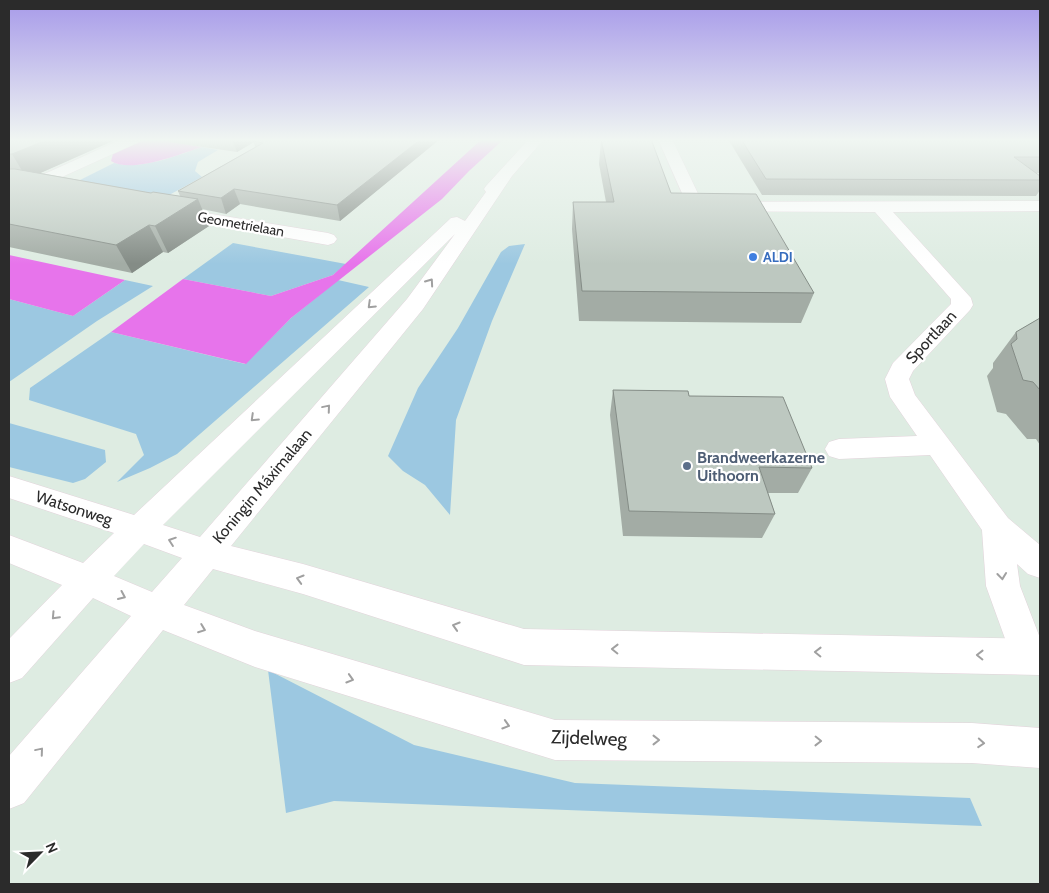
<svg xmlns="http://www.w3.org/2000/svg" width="1049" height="893" font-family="Cabin,sans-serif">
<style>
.green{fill:#9cc8e1}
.water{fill:#e774eb}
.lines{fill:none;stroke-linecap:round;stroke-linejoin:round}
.street-casing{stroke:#e3d3db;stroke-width:1}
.secondary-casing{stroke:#e3d3db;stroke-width:1}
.street{fill:#fff;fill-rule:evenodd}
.secondary{fill:#fff;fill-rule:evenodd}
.wall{fill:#a3aca5}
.shaded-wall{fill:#848c86}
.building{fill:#bdc8c0;stroke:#848c86}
.oneway{stroke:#a0a0a0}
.shop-dot{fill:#3f7fe0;stroke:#fff;stroke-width:2}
.service-dot{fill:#5c6f8a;stroke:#fff;stroke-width:2}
.labels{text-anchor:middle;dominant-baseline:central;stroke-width:4.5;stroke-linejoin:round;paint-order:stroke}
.far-street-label{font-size:14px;fill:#2b2b2b;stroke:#fff}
.far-shop-label{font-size:14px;font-weight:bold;fill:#366cbe;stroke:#fff;text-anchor:start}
.street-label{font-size:16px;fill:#2b2b2b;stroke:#fff}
.service-label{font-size:16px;font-weight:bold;fill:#4e5e75;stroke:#fff;text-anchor:start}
.near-street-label{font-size:19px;fill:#2b2b2b;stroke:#fff}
</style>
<rect width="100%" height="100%" fill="#deece2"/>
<!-- green -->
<path class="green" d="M202,147L218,150L198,162L195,171L202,177L160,200L70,185L114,163C143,170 175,156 202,147Z
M233,243L346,264L333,275L271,296L183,279Z
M525,244L492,321L456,420L450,515L425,485L403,471L388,456L418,388L458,328L501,252L509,246Z
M125,280L153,286L97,321L9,382V299L73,316Z
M338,280L369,287L177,454L150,468L117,482L144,455L136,434L29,400L30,388L111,332L245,364L291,318Z
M9,423L105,450L106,462L85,479L73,483L9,467Z
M268,670L414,745L575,783L970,798L982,826L334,801L286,813Z"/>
<!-- water -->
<path class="water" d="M146,139H175L171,142L202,147C180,154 131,174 111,161L113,154Z
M482,139H504L469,171L442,199L291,318L246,364L111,332L183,279L271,296L333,275Z
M9,255L125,280L73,316L9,299Z"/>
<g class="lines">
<defs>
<path id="street" d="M122,139H141L139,142L9,201V190Z
M658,139H672L702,202L1040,201V211L893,212L971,298L973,305L970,310L913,371L909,379L915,395L1008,518L1040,545V578L1028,574L1017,564L1020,586L1040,638V669L1029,674L1016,669L986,586L982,530L930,455L839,459L829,456L825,449L829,442L839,439L917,436L890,397L885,379L893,363L951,304V299L875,212L690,211Z
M169,207L328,233L334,235L337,239L334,243L328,245L163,216L160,212L163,208Z"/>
<path id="secondary" d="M529,139H544L512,176L423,309L231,546L303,564L524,629L1040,639V675L524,665L303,594L213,569L184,605L255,631L555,720L972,723L1040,728V768L972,763L555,760L255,667L163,630L24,803L9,809V756L131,616L93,598L22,678L9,683V639L62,585L9,563V535L83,563L114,533L9,498V476L134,515L451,218L457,217L465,221L486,192L484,189L486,186ZM455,234L407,299L200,537L163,525ZM144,544L182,558L152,592L114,576Z"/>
</defs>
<!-- street casing -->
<use href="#street" class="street-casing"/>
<!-- secondary casing -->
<use href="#secondary" class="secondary-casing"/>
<!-- street -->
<use href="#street" class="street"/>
<!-- secondary -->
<use href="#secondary" class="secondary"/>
</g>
<!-- wall -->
<path class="wall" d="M9,139H117L40,173L151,193L180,196L178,191L255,147L254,142L237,152L169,142L168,139H440L340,221L240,204L226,214L202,209L209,226L168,253L163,252L132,273L9,247Z
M601,139L671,193L814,293L801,323L579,321L572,229L573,202H606L599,164Z
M728,139H1040V173H1036L1040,176V190L1036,196L762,195Z
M1040,318V445L1036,439H1027L1006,414L997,412L987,376L993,368V363L1016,332Z
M613,390L689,396L812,468L798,493H768L775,514L762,538L623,536L610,415Z"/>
<!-- shaded-wall -->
<path class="shaded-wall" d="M49,139H117L27,179L12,154Z
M232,139H259L253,141L254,142L237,152Z
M421,139H440L340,221L337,205Z
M234,189L240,204L226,214L221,198Z
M198,199L209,226L168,253L155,226Z
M149,225L163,252L132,273L116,245Z"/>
<!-- building -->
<path class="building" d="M9,139H49L12,154H9Z
M257,139H421L337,205L234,189L221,198L178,191L263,143L253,141Z
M601,139H651L671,193L756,194L814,293L582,291L573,202H614Z
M741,139H1040V157H1014L1040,176V180L766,179Z
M9,169H15L151,193L153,192L198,199L155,226L149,225L116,245L9,224Z
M1040,318V390L1033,382L1023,380L1011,344L1017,339L1016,332Z
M613,390L688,391L689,396L783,397L812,468L759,467L775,514L629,511Z"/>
<!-- one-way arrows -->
<defs><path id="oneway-chevron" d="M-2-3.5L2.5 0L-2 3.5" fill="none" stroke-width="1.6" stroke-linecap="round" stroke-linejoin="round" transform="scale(1.25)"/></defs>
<g class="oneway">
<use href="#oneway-chevron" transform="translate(430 282) rotate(-55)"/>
<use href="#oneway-chevron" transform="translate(371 305) rotate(136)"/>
<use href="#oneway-chevron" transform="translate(327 408) rotate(-50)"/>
<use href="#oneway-chevron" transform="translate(254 418) rotate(136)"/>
<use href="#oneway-chevron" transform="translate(172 541) rotate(-161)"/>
<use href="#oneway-chevron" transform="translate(1002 576) rotate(84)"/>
<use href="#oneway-chevron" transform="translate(300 579) rotate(-164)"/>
<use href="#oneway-chevron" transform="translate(122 596) rotate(24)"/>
<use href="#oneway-chevron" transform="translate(55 616) rotate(133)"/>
<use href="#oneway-chevron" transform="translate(456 626) rotate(-163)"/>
<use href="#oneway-chevron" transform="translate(202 629) rotate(21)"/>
<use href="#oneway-chevron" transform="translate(615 649) rotate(-179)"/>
<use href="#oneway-chevron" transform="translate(818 652) rotate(-179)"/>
<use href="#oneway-chevron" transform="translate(980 655) rotate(-179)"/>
<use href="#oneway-chevron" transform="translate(350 679) rotate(17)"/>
<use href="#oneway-chevron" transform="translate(506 725) rotate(17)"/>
<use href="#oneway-chevron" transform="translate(656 740)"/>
<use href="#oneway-chevron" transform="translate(818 741) rotate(1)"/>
<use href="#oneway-chevron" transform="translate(981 743) rotate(4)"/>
<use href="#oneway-chevron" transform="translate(40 751) rotate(-50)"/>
</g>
<!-- sky -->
<linearGradient id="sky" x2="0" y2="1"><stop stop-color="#a79ae9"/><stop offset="0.53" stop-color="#f0f6f2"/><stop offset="1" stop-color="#f0f6f2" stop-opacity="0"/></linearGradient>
<rect width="1049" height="264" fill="url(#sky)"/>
<!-- markers -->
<circle class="shop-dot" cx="753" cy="257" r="5"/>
<circle class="service-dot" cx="687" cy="466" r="5"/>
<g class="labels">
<!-- far-street labels -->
<g class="far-street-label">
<text transform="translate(241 224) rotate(10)">Geometrielaan</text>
</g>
<!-- far-shop labels -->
<g class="far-shop-label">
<text x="763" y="257">ALDI</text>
</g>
<!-- street labels -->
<g class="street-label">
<text transform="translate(931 337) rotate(-47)">Sportlaan</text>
<text transform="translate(262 486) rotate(-50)">Koningin Máximalaan</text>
<text transform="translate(74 508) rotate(18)">Watsonweg</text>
</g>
<!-- service labels -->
<g class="service-label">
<text x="697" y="457">Brandweerkazerne<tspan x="697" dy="18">Uithoorn</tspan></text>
</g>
<!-- near-street labels -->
<g class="near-street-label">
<text transform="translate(589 738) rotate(2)">Zijdelweg</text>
</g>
</g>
<!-- border -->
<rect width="1049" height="893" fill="none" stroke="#2b2b2b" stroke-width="20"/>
<!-- north arrow -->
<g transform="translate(40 853) rotate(66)" stroke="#ffffff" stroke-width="4" paint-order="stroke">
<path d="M0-4L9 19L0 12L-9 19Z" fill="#2b2b2b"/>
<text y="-8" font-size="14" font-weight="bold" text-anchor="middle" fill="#2b2b2b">N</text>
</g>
</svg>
